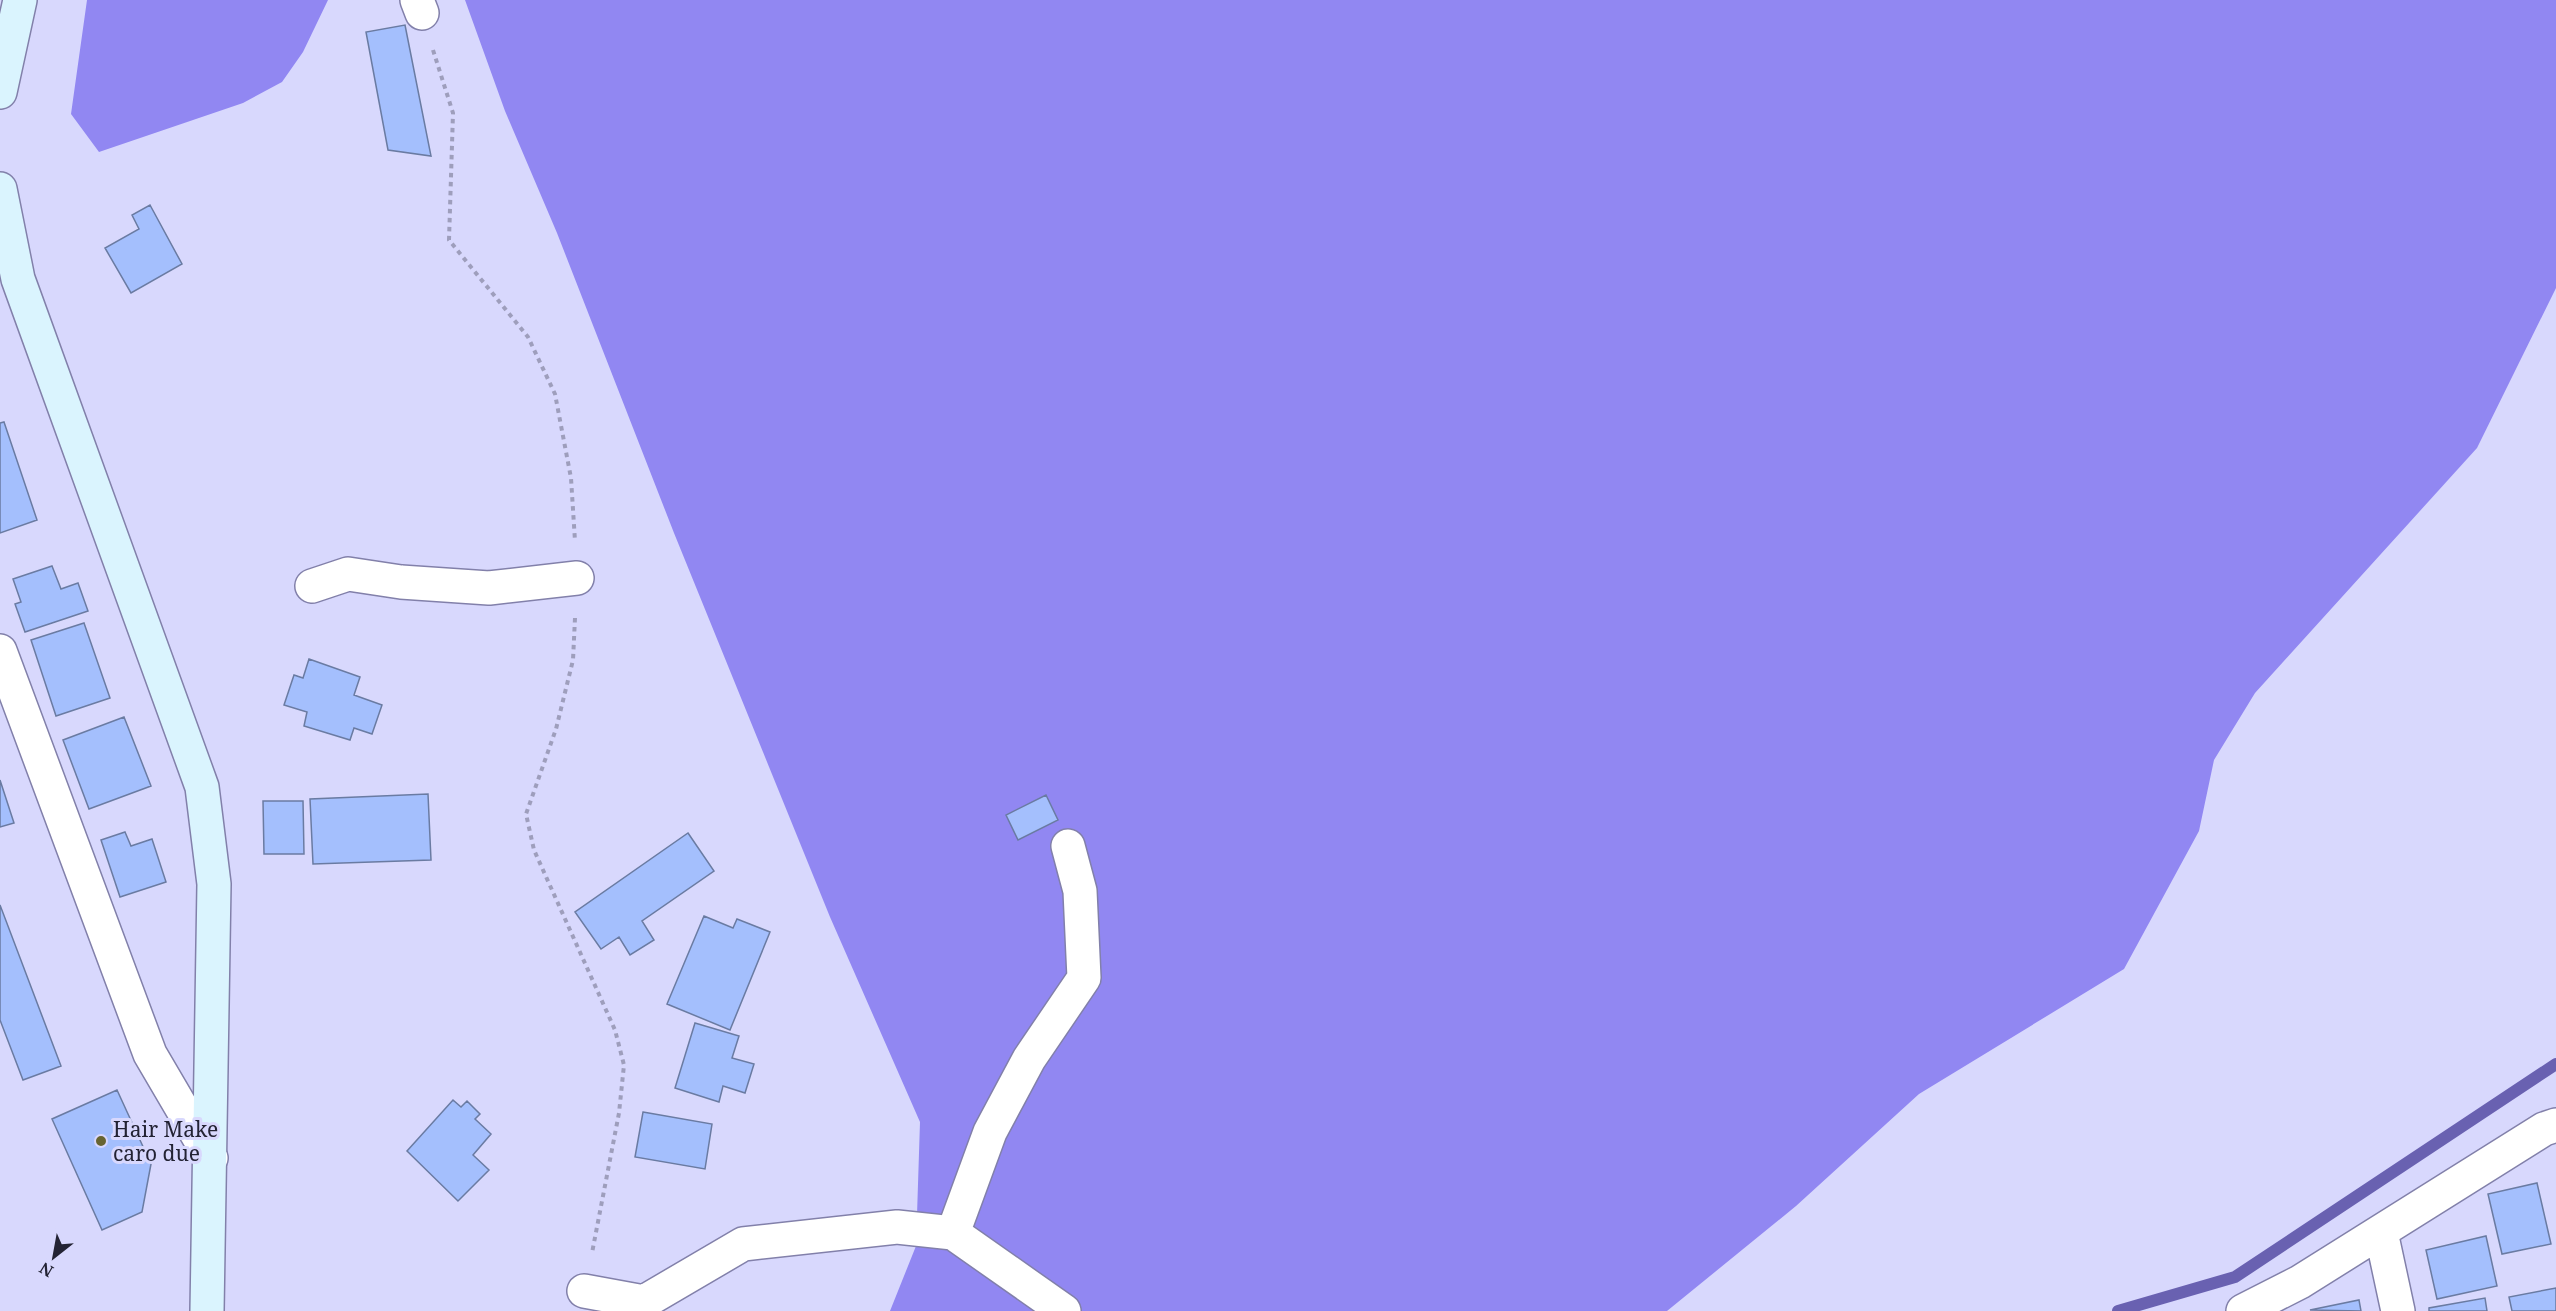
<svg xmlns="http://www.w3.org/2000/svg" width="2556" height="1311" font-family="'Noto Serif',serif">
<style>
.forest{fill:#9187f2}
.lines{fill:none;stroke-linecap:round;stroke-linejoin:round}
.stream{stroke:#6961b1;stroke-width:12}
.building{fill:#a4bffd;stroke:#6a7ba2;stroke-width:1.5}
.street-casing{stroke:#8280aa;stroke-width:36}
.secondary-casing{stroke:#8280aa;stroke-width:36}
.path{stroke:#9e9ebc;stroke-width:4;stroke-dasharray:4.5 4.5;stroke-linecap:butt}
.street{stroke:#fff;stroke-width:33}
.secondary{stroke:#daf4fe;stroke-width:33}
.poi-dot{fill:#676431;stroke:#d8d8fd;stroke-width:2}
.labels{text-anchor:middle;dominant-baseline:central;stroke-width:6;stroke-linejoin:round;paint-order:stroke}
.poi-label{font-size:21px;fill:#232334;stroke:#d8d8fd;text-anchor:start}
</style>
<rect width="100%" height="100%" fill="#d8d8fd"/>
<!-- forest -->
<path class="forest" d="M87,0H328L303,52L282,82L243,103L99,152L71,114Z
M465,0H2556V288L2477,448L2255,693L2214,760L2199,831L2124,969L1919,1094L1796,1206L1667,1311H890L916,1246L920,1122L830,917L674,533L557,233L505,111Z"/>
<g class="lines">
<!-- stream -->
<path class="stream" d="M2118,1311L2235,1277L2556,1064"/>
</g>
<!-- building -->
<path class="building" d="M405,25L431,156L388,150L366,32Z
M150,205L182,264L131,293L105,248L139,229L132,215Z
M4,422L37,520L0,533V423Z
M52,566L61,589L78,583L88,611L25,632L15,604L21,602L13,579Z
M84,623L110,698L56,716L31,640Z
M309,659L360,677L354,695L382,705L372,734L354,728L350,740L304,726L307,712L284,705L294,675L303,678Z
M124,717L151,786L89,809L63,740Z
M0,780L14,823L0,827Z
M428,794L431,860L313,864L310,799Z
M1046,795L1058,820L1018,840L1006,815Z
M263,801H303L304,854H264Z
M125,832L131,846L152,839L166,882L120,897L101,840Z
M688,833L714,871L642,921L654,940L630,955L619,937L601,949L575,912Z
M0,905L61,1066L23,1080L0,1020Z
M704,916L733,928L737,919L770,932L730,1030L667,1004Z
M695,1023L739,1036L732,1058L754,1064L745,1093L723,1086L719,1102L675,1088Z
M117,1090L151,1164L142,1212L102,1230L52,1119Z
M453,1100L461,1107L467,1101L480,1114L475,1119L491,1134L473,1155L489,1170L458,1201L407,1151Z
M643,1112L712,1124L705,1169L635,1157Z
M2537,1183L2551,1244L2502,1254L2488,1194Z
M2486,1236L2497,1286L2437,1299L2426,1250Z
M2556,1288V1311H2512L2509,1297Z
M2485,1298L2487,1311H2429V1308Z
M2359,1300L2361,1311L2310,1310Z"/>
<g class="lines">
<defs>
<path id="street" d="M417,0L422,13
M312,586L348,574L401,582L489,588L577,578
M0,651L150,1054L211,1158
M2381,1232L2398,1311
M953,1233L990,1132L1029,1059L1084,978L1080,891L1068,846
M584,1291L644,1302L743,1244L897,1227L953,1233L1064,1311
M2243,1311L2300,1282L2544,1129L2556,1125"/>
<path id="secondary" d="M0,92L20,0
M0,189L18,279L202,787L214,884L207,1311"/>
</defs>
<!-- street casing -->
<use href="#street" class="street-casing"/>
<!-- secondary casing -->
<use href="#secondary" class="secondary-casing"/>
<!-- path -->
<path class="path" d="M433,50L453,113L449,240L528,337L555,394L571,478L575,541
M575,618L573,660L556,729L526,814L534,850L615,1030L624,1065L619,1113L592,1253"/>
<!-- street -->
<use href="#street" class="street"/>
<!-- secondary -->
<use href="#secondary" class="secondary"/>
</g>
<!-- markers -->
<circle class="poi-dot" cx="101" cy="1141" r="6"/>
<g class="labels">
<!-- poi labels -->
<g class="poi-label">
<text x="113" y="1129">Hair Make<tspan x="113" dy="24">caro due</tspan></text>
</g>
</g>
<!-- north arrow -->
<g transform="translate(54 1257) rotate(211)" stroke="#d8d8fd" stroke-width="4.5" paint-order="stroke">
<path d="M0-4.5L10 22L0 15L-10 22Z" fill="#232334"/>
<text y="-9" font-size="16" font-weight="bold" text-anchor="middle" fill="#232334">N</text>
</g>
</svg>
